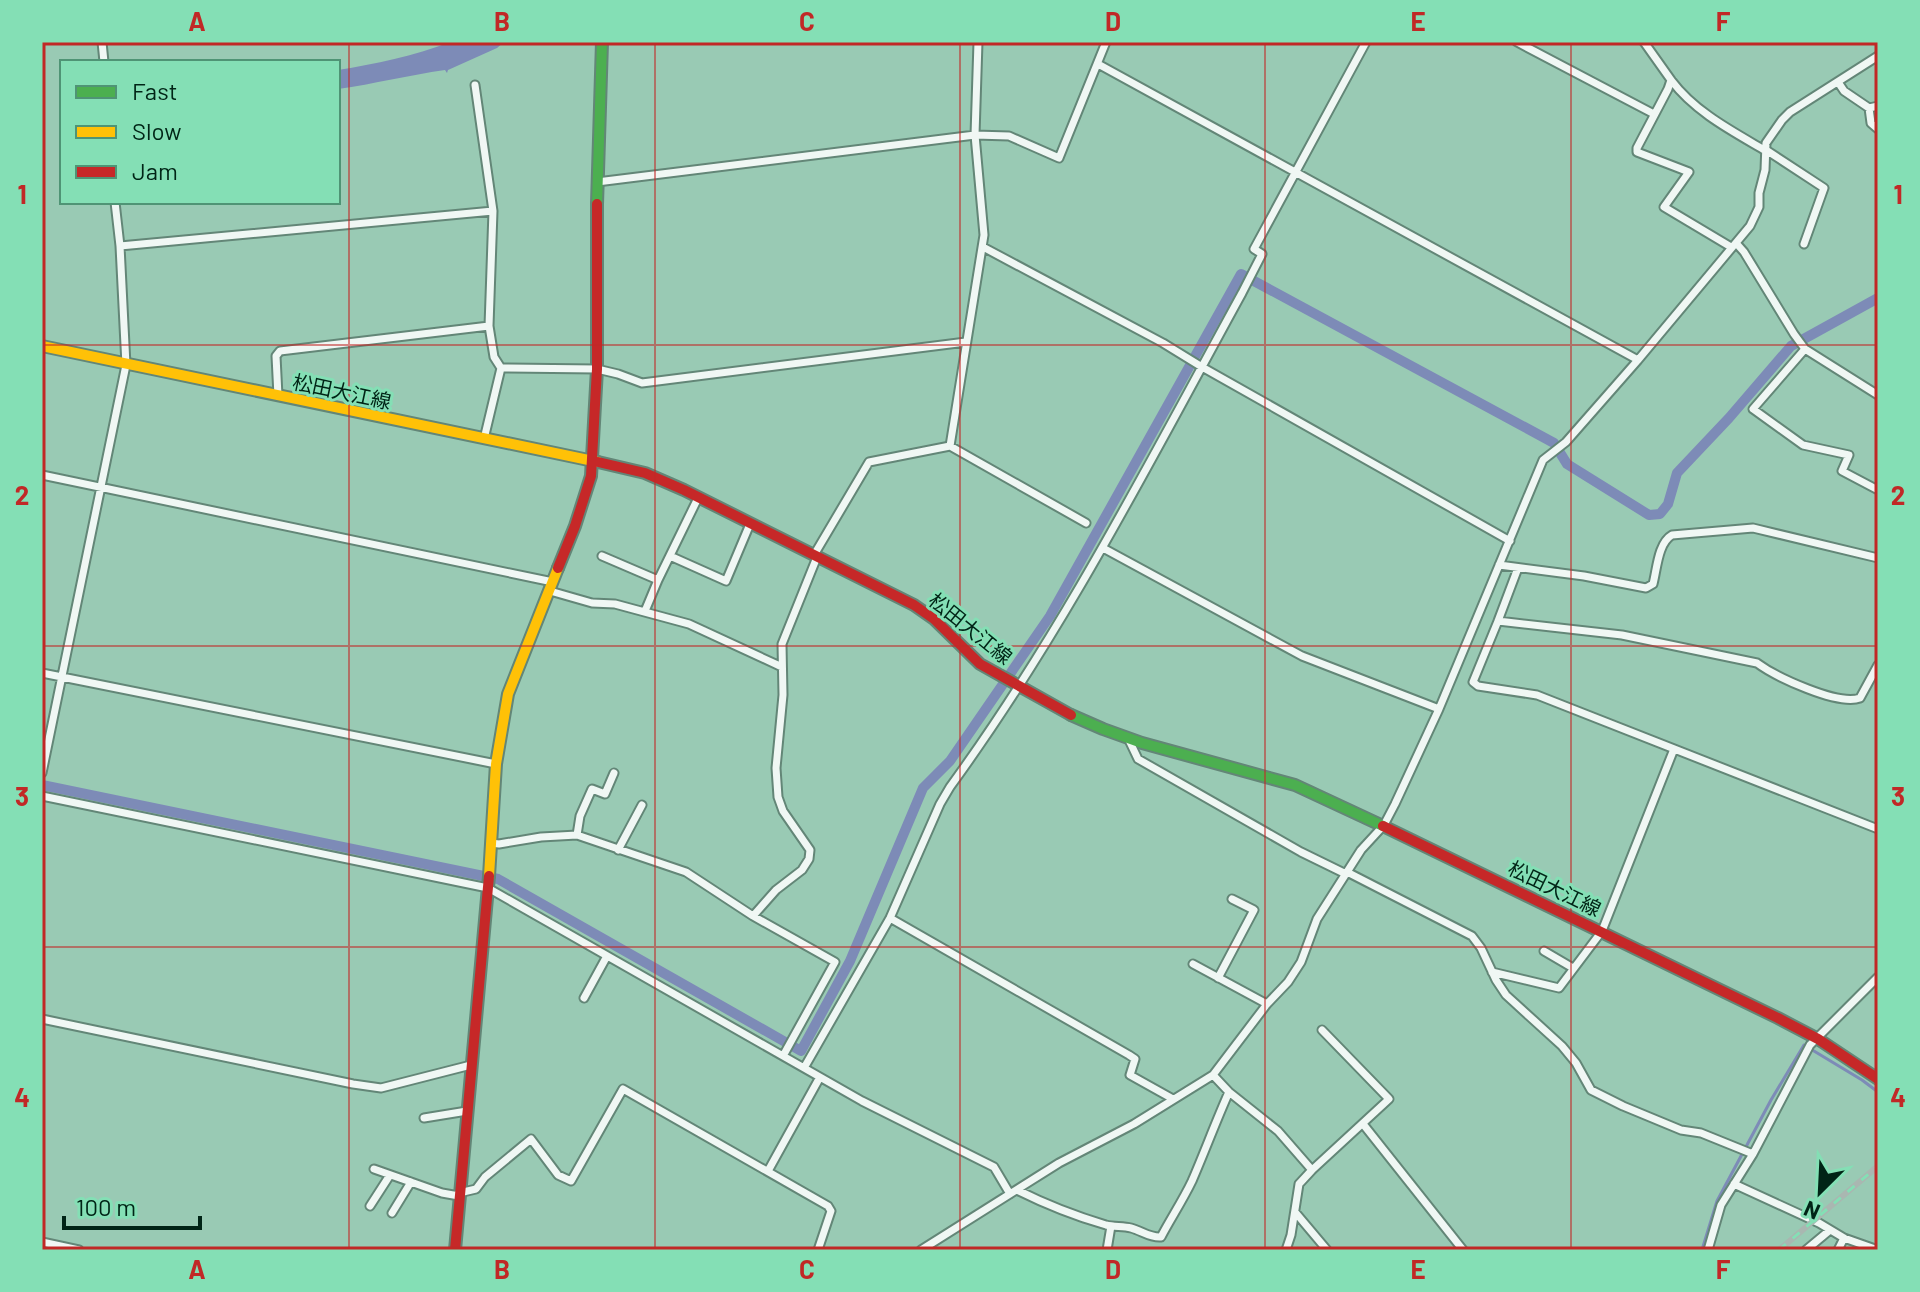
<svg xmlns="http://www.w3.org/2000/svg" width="1920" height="1292" font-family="Barlow,'Noto Sans JP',sans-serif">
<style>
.water{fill:#7d8bb7}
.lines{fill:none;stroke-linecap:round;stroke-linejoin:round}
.stream{stroke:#7d8bb7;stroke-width:3}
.canal{stroke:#7d8bb7;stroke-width:10}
.street-casing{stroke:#638677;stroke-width:11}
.fast-casing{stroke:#638677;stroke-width:14}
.slow-casing{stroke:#638677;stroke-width:14}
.jam-casing{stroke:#638677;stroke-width:14}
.street{stroke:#f0f7f4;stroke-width:7}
.fast{stroke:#4caf50;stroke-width:10}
.slow{stroke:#ffc107;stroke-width:10}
.jam{stroke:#c62828;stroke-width:10}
.rail-casing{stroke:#a9b7b1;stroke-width:6}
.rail{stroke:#84dfb5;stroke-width:3;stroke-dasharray:9;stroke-linecap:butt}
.grid{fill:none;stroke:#c12826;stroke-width:2;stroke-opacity:0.55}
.labels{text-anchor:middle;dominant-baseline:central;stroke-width:6;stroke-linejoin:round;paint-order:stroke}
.street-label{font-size:20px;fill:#002416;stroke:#84dfb5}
.neatline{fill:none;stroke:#c12826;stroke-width:3}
.grid-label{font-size:26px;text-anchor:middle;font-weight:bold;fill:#c12826}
</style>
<rect width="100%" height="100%" fill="#99cab4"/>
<!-- water -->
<path class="water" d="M450,42H504L497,48L448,70L447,73L445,70C409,75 374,84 338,89V70C375,64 414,56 450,42Z"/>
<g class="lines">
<!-- stream -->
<path class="stream" d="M1702,1250L1717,1201L1771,1100L1804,1045L1862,1080L1878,1092"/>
<!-- canal -->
<path class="canal" d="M42,785L498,879L801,1051L850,961L923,788L950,761L1050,616L1241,274L1554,443L1567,464L1649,515L1660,514L1668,504L1677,473L1729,418L1791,346L1878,298"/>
<defs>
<path id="street" d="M102,42L104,62
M1517,42L1654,114
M1644,42L1671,80L1668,89L1637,148V152L1689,172L1664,207L1731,247
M1098,64L1638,360
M1671,80C1695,112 1732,131 1766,151
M1838,82L1844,91L1869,108L1878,106
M475,85L493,211L489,326L494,357L501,368L597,369L618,374L642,383L966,342
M1869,108L1871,123L1878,129
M1766,150L1824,188L1804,244
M597,182L975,135L1009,136L1059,158L1106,42
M1736,243L1744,252L1794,334L1805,349L1878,395
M120,246L493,211
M983,247L1163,343L1202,367L1510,541
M1805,349L1753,409L1803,445L1849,455L1842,471L1878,490
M278,396L276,356L280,351L489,326
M484,439L501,368
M950,446L984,235L975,135L978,42
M42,475L553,582
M1103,548L1302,656L1439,709
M814,555L869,462L950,446L1086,523
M602,556L658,580L698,498
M670,556L726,581L750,524
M1499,565L1584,576L1646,588L1653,584C1657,569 1658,543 1672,535L1753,528L1878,558
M1518,568L1498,621L1473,682L1478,686L1537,695L1878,829
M550,591L592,603L615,604L689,624L782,667
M645,611L658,580
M1498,621L1622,635L1757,663C1776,677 1838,706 1860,698L1878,665
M42,673L496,764
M1128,738L1138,759L1301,852L1346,874
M42,773L126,365L120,246L115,202
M42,796L488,888L862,1101L994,1167L1010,1194
M577,835L580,816L592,789L605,794L614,773
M491,843L499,844L541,837L577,835L686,872L753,916L835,962L783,1056
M618,850L642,805
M1347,872L1472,936L1481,948L1496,980L1506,995L1562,1046L1576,1063L1591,1090L1623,1106L1681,1130L1701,1133L1753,1154
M753,916L776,890L802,870L809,859L810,850L783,811L778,797L776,768L783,695L782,644L817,557
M890,918L1129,1055L1135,1059L1130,1075L1173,1099
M1544,951L1573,968
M1193,964L1267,1004
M1492,972L1559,988L1602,931L1674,749
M1218,978L1254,910L1232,899
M584,998L607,956
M42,1019L353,1084L381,1088L471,1065
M804,1068L890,918L940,804L950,787C1063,632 1150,461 1242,293L1262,254L1254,249L1366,42
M1213,1075L1229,1092L1278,1131L1312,1170
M424,1118L467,1111
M1363,1124L1463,1250
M374,1169L442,1193L459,1196
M768,1171L820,1077
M1734,1184L1819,1223L1844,1238L1878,1250
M1017,1190C1045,1204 1075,1216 1106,1225C1114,1227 1123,1226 1131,1228C1142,1231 1150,1238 1161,1237C1171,1218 1183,1200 1192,1181C1205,1151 1216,1121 1229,1092
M459,1193L476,1189L485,1177L531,1139L558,1175L571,1181L623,1089L828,1206L831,1211L818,1250
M370,1206L390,1175
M1295,1212L1327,1250
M392,1213L411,1182
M42,1242L79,1250
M921,1250L1059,1163L1134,1124L1213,1075L1267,1004L1288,982L1301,962L1317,919L1361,850L1384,825L1395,804L1439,709L1543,460L1566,442L1638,360L1750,226L1759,207V193L1765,170L1766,143L1782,120L1790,112L1878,56
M1107,1250L1111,1226
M1286,1250L1291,1235L1299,1184L1312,1170L1389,1099L1322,1030
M1708,1250L1721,1205L1753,1154L1810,1045L1878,977
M1806,1250L1830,1230
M1838,1250L1844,1238"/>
<path id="fast" d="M597,204L602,42
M1071,715L1103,729L1142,743L1295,785L1383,826"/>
<path id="slow" d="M42,346L598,462
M489,876L496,764L508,694L558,568"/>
<path id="jam" d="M598,462L645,473L684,490L914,605L934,619L980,664L1071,715
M558,568L575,526L591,476L597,369V204
M1383,826L1778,1018L1818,1039L1878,1079
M455,1250L489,876"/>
</defs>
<!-- street casing -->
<use href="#street" class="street-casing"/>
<!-- fast casing -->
<use href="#fast" class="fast-casing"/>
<!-- slow casing -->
<use href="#slow" class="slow-casing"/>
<!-- jam casing -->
<use href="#jam" class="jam-casing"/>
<!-- street -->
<use href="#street" class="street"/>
<!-- fast -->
<use href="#fast" class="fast"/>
<!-- slow -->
<use href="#slow" class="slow"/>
<!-- jam -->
<use href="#jam" class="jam"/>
<defs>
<path id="rail" d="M1779,1250L1878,1166"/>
</defs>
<!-- rail casing -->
<use href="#rail" class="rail-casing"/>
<!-- rail -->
<use href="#rail" class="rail"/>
</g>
<!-- grid -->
<path class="grid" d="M349,42V1250M655,42V1250M960,42V1250M1265,42V1250M1571,42V1250M42,345H1878M42,646H1878M42,947H1878"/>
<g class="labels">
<!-- street labels -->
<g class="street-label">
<text transform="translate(342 391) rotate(12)">松田大江線</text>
<text transform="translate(971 628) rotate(39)">松田大江線</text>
<text transform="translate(1555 888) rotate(26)">松田大江線</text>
</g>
</g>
<!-- border -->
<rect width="1920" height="1292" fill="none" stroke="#84dfb5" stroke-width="88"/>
<!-- legend -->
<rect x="60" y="60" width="280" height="144" fill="#84dfb5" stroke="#4f9475" stroke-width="2"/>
<rect x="76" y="86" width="40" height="12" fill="#4caf50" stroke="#4f9475" stroke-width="2"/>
<text x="132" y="100" font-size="24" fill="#002416">Fast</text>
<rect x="76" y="126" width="40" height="12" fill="#ffc107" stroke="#4f9475" stroke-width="2"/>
<text x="132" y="140" font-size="24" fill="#002416">Slow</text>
<rect x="76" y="166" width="40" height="12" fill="#c62828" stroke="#4f9475" stroke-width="2"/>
<text x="132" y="180" font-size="24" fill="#002416">Jam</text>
<!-- north arrow -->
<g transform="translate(1820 1192) rotate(204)" stroke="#84dfb5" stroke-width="6" paint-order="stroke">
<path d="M0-6L14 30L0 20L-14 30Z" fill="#002416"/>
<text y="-12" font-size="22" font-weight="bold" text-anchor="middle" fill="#002416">N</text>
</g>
<!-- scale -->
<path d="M64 1216v12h136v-12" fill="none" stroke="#002416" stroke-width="4"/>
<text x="76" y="1216" font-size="24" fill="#002416" stroke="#84dfb5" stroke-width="6" paint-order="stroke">100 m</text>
<rect x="44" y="44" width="1832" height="1204" class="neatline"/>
<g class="grid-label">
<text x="197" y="31">A</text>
<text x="502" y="31">B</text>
<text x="807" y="31">C</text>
<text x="1113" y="31">D</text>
<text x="1418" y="31">E</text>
<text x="1723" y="31">F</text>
<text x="22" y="204">1</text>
<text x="1898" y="204">1</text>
<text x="22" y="505">2</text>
<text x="1898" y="505">2</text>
<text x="22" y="806">3</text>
<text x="1898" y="806">3</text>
<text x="22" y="1107">4</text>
<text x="1898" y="1107">4</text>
<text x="197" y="1279">A</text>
<text x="502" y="1279">B</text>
<text x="807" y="1279">C</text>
<text x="1113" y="1279">D</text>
<text x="1418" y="1279">E</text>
<text x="1723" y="1279">F</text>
</g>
</svg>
